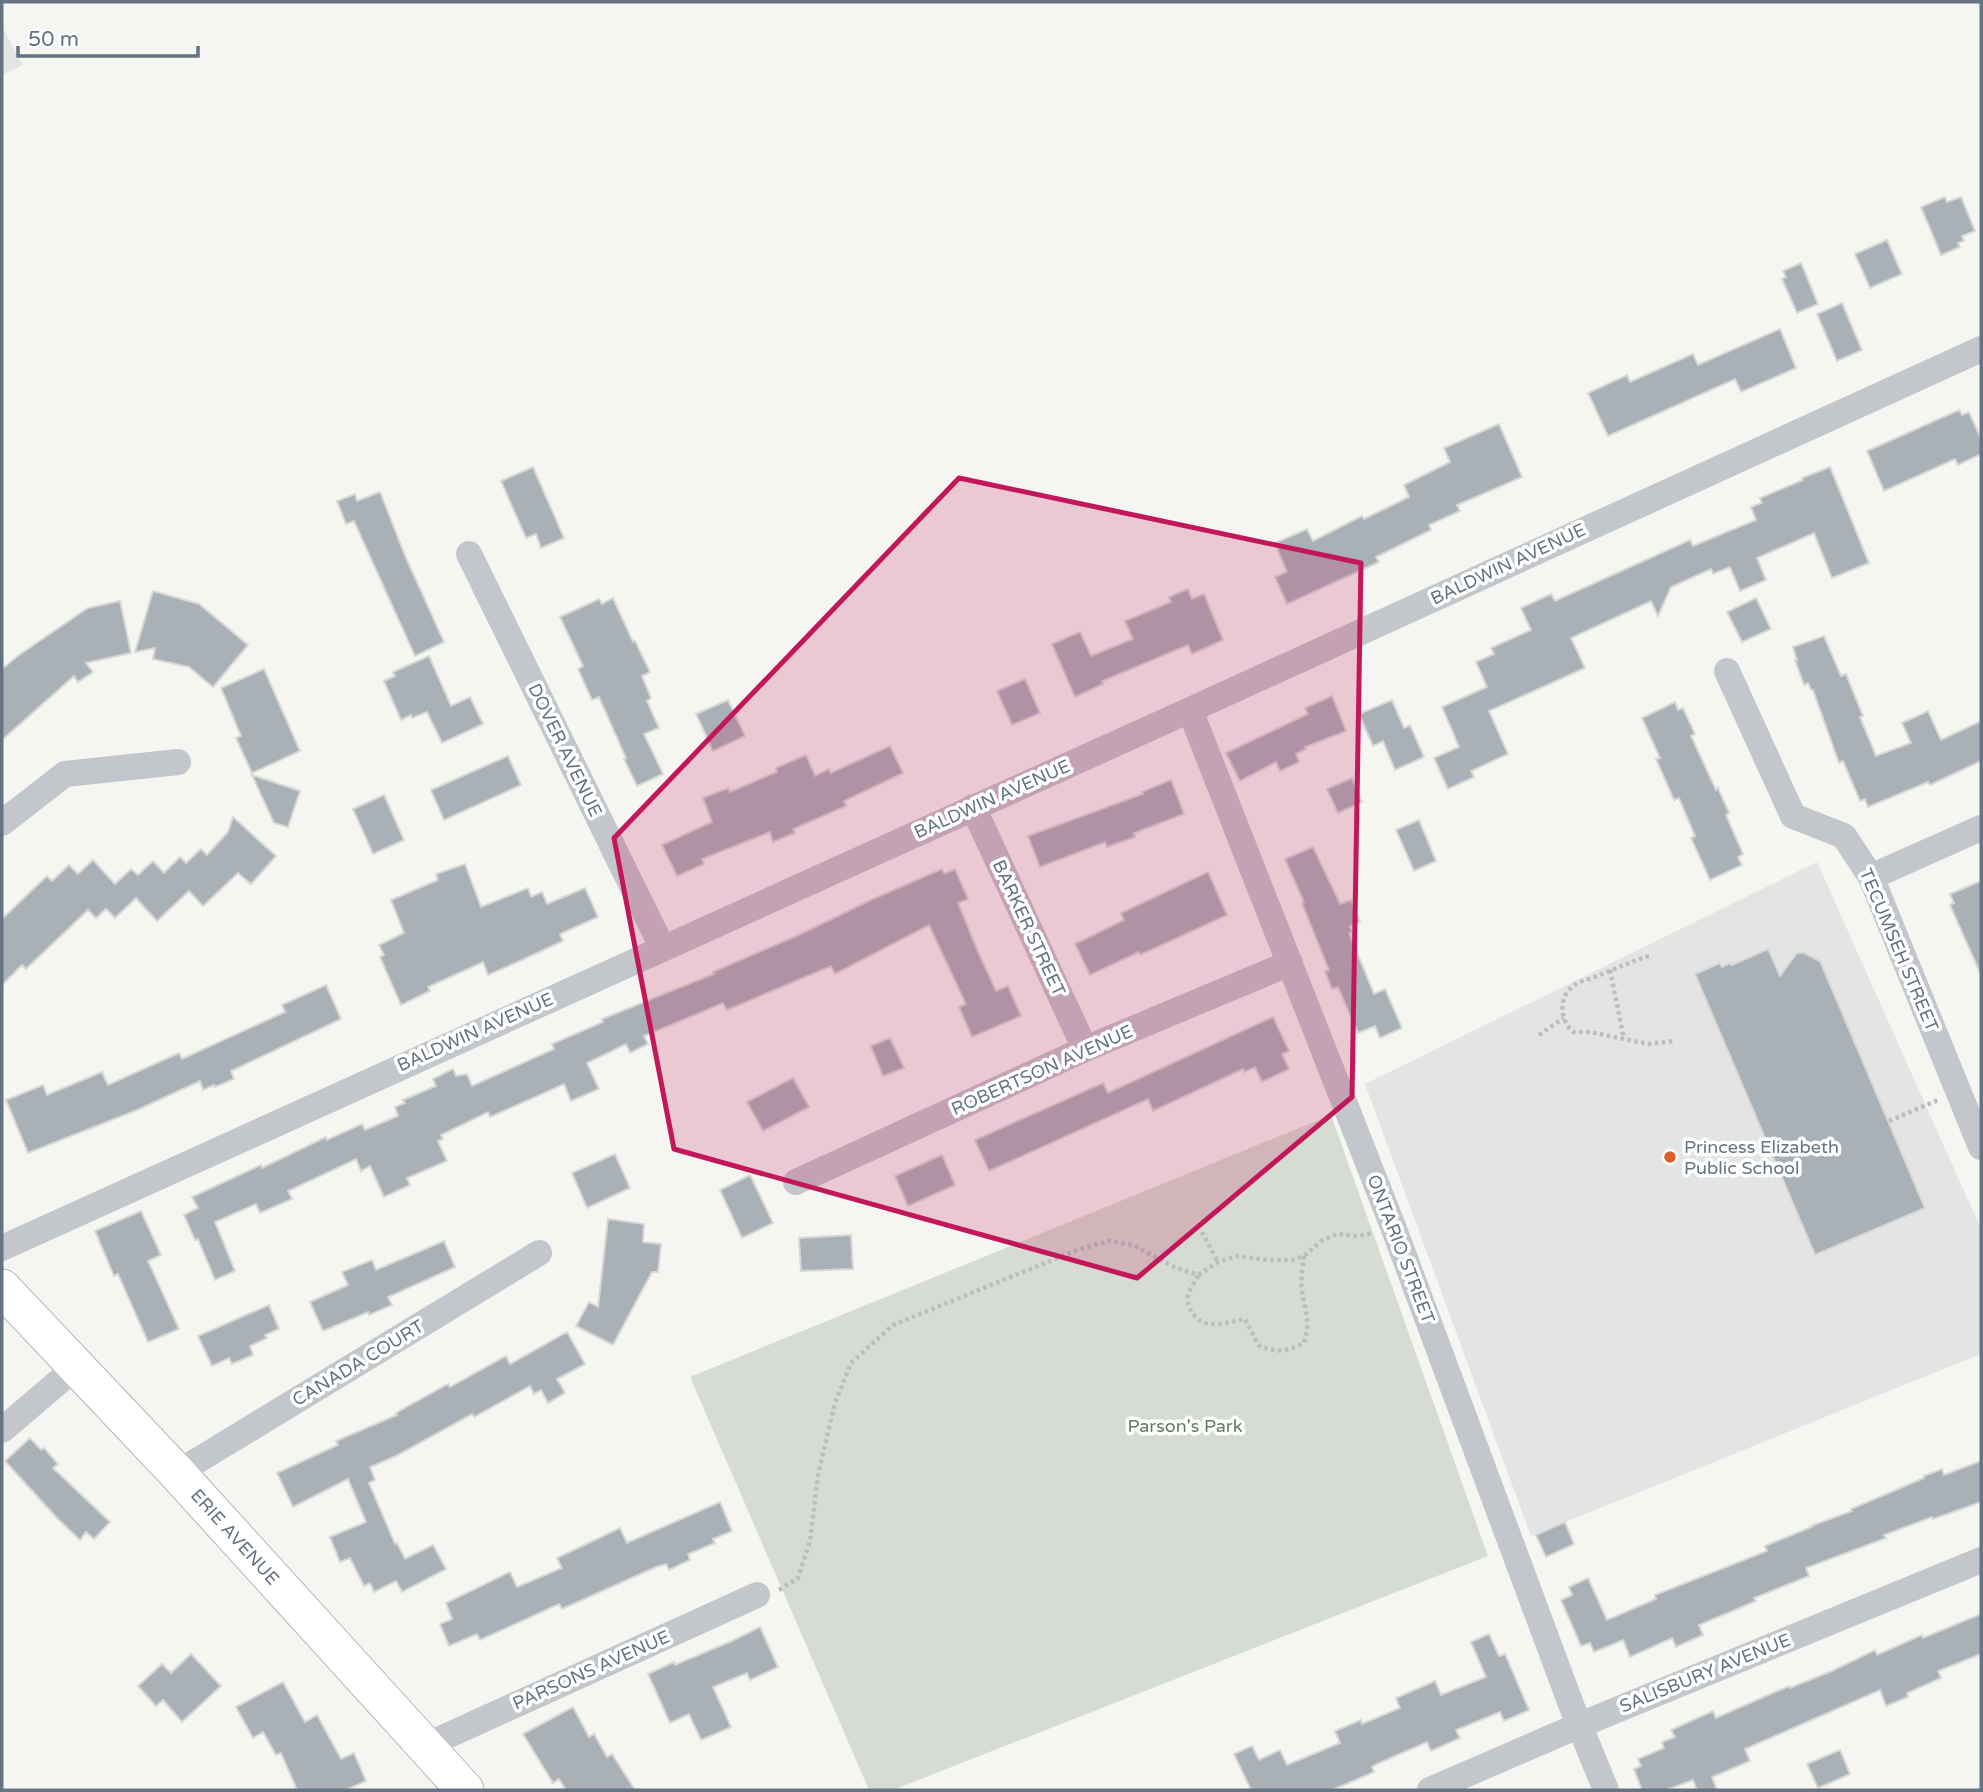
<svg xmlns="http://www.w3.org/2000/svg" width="1983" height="1792" font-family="'Varela Round',sans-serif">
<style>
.built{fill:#e3e4e3}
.green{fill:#d6dcd3}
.building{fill:#aab1b6;stroke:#d7d7d5;stroke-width:2}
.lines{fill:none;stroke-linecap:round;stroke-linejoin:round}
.secondary-casing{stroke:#b3b8bc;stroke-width:39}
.path{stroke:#bbbdbf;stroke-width:4.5;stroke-dasharray:3.5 3.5;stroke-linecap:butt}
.minor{stroke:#c3c6ca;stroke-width:26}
.secondary{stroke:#fff;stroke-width:37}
.marked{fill:#c2185b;fill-opacity:0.2;stroke:#c2185b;stroke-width:5;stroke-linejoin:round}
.poi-dot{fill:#de602a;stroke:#fff;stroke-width:2.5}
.labels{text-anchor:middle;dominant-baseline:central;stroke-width:7;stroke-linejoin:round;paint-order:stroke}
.street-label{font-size:18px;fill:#657382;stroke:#fff}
.poi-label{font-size:18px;fill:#657382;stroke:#fff;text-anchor:start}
.park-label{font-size:18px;fill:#677964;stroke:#fff}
</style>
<rect width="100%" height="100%" fill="#f5f5f2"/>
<!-- built -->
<path class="built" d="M2,27L23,65L2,75Z
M1817,862L1981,1229V1354L1531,1536L1365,1084Z"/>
<!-- green -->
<path class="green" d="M1331,1115L1488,1556L893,1790H869L690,1377Z"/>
<!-- building -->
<path class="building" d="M1945,197L1947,202L1961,197L1975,231L1962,236L1964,241L1958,243L1960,247L1941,255L1921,207Z
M1887,240L1902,274L1870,288L1855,254Z
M1801,263L1818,304L1797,313L1782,279L1786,277L1783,271Z
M1842,303L1862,350L1837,361L1817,314Z
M1780,329L1796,368L1741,392L1735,379L1608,436L1588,393L1627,375L1630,382L1693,354L1698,365Z
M1959,410L1962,415L1969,412L1981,439V454L1958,465L1955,459L1884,491L1867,451Z
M1499,424L1522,477L1457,505L1460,511L1429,525L1431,530L1376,557L1379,562L1287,604L1275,577L1287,572L1275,543L1307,529L1313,541L1362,516L1364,519L1409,497L1404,485L1450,462L1444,448Z
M533,467L564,538L541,548L536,534L526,538L501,481Z
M1830,467L1869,563L1832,578L1814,533L1757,558L1766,580L1740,591L1730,567L1713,574L1711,569L1671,587L1658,616L1651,601L1571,638L1585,668L1489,711L1508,754L1471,771L1474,777L1448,789L1434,758L1459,747L1442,707L1487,687L1476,662L1494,654L1491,648L1531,630L1521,608L1551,594L1555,601L1690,540L1693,546L1756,520L1751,507L1762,503L1760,498L1803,480L1802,478Z
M380,492L406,558L444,642L415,656L354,521L346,524L337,501L355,494L357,501Z
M1188,589L1192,599L1204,594L1223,640L1192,654L1188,645L1102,681L1103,684L1075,697L1052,644L1080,632L1091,656L1133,639L1125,621L1171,602L1169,597Z
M153,591L199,604L248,645L213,687L189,667L153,659L155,648L135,652Z
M613,598L633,642L635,641L650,672L642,676L651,698L647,701L659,728L644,734L663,774L637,786L624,759L626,758L599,697L592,700L578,669L583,666L560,617L599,599L602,604Z
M1756,598L1771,629L1742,642L1727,612Z
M120,601L131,653L86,663L93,672L78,682L74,676L2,740V669L19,655L88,608Z
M1824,636L1841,676L1846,674L1863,716L1860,717L1876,756L1911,743L1902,723L1928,711L1941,740L1981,721V761L1930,785L1928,782L1868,807L1865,799L1860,801L1843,761L1839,763L1813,690H1811L1808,683L1804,685L1795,660H1797L1793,647Z
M429,656L451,706L470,697L483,724L442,743L427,712L412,718L411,715L401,720L384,681L395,676L393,672Z
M264,669L300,751L252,773L236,738L241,736L221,688Z
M1025,679L1040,713L1012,725L997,691Z
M1332,696L1346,731L1305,747L1306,749L1296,754L1299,762L1280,771L1276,762L1240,781L1226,753L1308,714L1305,708Z
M728,700L745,736L713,751L696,714Z
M1392,700L1404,728L1410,725L1424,757L1395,770L1383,741L1373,746L1359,714Z
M1675,702L1678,710L1683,708L1695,734L1691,736L1716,790L1718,788L1729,813L1726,815L1743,854L1738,857L1742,865L1710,880L1691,838L1695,836L1679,798L1674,800L1656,759L1660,758L1642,718Z
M890,746L903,773L844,801L846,806L793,829L795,833L773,842L770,832L702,859L704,864L677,876L662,845L712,822L703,798L728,788L730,792L777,772L776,768L806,755L815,776L829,769L831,773Z
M508,756L521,785L444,820L431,790Z
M252,775L300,791L288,827L274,823Z
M1352,778L1362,802L1338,813L1327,789Z
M1171,780L1184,814L1134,833L1135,837L1107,847L1105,842L1040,867L1028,836L1143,794L1142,792Z
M384,795L404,840L373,854L353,809Z
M233,817L276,856L251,884L238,873L203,906L189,891L157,921L136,898L115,918L106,909L96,918L88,910L26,969L22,965L2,985V919L47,876L52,881L69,865L78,874L93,860L115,884L131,869L138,875L153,861L164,873L180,857L186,863L201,849L207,855L228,832Z
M1419,820L1436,861L1414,871L1396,830Z
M1313,847L1340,904L1351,900L1360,922L1350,926L1352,932L1349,933L1374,994L1385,989L1402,1028L1380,1038L1375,1026L1358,1033L1338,987L1332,989L1325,971L1329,970L1302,903L1304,902L1285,859Z
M465,864L481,907L528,888L531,897L542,892L547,904L585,888L598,917L560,934L563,941L522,960L488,975L483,962L428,987L430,991L401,1005L380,957L384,955L379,945L404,933L391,900L438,880L436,874Z
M942,869L944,874L955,869L968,899L958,903L978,952L996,991L1008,986L1021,1016L972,1037L959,1007L966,1004L929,925L835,974L831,966L727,1010L723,1003L644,1036L648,1044L630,1053L626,1044L587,1063L599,1089L571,1101L564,1084L490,1117L488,1112L441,1135L443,1139L438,1141L447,1161L407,1178L410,1185L384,1197L370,1166L361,1171L356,1159L288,1191L292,1199L260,1213L256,1204L215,1222L235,1271L215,1280L198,1239L195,1240L184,1215L198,1208L192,1197L261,1165L262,1168L326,1137L327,1140L362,1124L365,1130L398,1116L395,1107L405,1103L403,1100L436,1086L433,1079L453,1069L456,1076L467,1074L472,1086L554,1049L552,1044L603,1022L602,1019L714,974L713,972L801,934L873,899Z
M1208,872L1227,915L1140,955L1139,952L1090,975L1075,944L1124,920L1121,913Z
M1981,881V975L1950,905L1954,903L1950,894Z
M1768,949L1780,976L1797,953H1804L1820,961L1925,1208L1815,1255L1695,974L1720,963L1722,967L1730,963L1732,965Z
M326,985L341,1019L231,1071L234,1079L215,1087L214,1085L203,1090L200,1081L137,1110L28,1153L6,1100L43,1085L47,1095L102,1072L108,1085L179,1053L182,1059L285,1012L282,1005Z
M1273,1017L1289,1051L1282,1054L1289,1069L1262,1082L1255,1067L1244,1072L1243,1069L1153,1111L1148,1099L989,1171L975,1140L1103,1083L1108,1093Z
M890,1038L904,1068L883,1076L871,1046Z
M793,1078L809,1107L763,1131L747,1102Z
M615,1154L630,1188L587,1208L572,1173Z
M942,1155L955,1185L908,1206L895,1176Z
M750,1175L773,1223L742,1238L720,1190Z
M141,1211L161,1255L148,1261L179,1329L148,1342L118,1274L114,1276L95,1231Z
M608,1219L644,1224L643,1242L661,1244L658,1272H652L613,1345L576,1326L589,1302L598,1307Z
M851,1235L853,1269L801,1271L799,1238Z
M444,1241L455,1267L388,1297L392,1305L369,1315L368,1312L323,1331L310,1302L348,1285L342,1272L372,1260L376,1270Z
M269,1305L279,1329L265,1335L267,1338L250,1346L253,1355L232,1364L229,1358L212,1366L198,1336Z
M567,1332L585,1364L557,1379L565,1393L548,1403L541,1390L534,1394L530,1386L474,1417L472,1414L396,1456L370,1467L375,1480L369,1483L395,1544L397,1543L405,1559L433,1545L446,1569L402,1592L396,1581L374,1592L370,1583L364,1586L350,1558L340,1562L330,1537L366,1522L348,1479L293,1507L277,1473L338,1445L336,1441L397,1415L396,1413L448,1384L450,1387L506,1356L510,1364Z
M30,1438L41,1450L44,1448L58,1464L53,1468L110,1522L94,1539L86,1532L80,1540L57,1518L5,1461Z
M1981,1461V1502L1933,1519L1932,1517L1884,1535L1886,1538L1806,1568L1809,1576L1754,1598L1756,1601L1699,1625L1703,1635L1676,1647L1672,1638L1630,1657L1623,1640L1594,1652L1590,1643L1581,1646L1561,1600L1572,1595L1569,1587L1588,1578L1607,1620L1656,1599L1655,1595L1767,1551L1765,1546L1812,1527L1811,1526L1852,1511L1851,1509L1924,1478V1476L1942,1469L1944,1475Z
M720,1502L732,1531L713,1539L715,1543L688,1554L690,1560L669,1570L666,1564L656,1567L562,1609L559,1604L480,1640L477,1634L449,1646L440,1624L452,1619L446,1603L510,1572L517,1587L562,1568L557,1558L620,1528L627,1543Z
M1565,1522L1574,1544L1546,1557L1536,1535Z
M1981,1614V1654L1938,1671L1941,1678L1907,1693L1908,1697L1886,1706L1880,1690L1745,1749L1750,1761L1712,1777L1717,1790H1697L1693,1780L1666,1790H1642L1634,1769L1641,1766L1638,1759L1664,1748L1662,1742L1675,1737L1671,1730L1713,1711L1716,1718L1789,1686L1790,1688L1832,1671L1875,1650L1877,1655L1922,1635L1923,1638Z
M760,1627L778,1667L750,1680L747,1673L713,1687L731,1727L701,1740L689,1714L670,1723L648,1674L674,1662L675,1665L732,1641Z
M1489,1634L1499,1656L1505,1654L1529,1710L1504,1721L1500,1712L1456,1730L1460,1738L1431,1751L1427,1742L1379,1763L1372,1767L1374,1772L1332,1790H1251L1234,1754L1252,1746L1259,1760L1280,1750L1287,1765L1340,1743L1335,1731L1361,1720L1362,1724L1400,1708L1396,1698L1435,1681L1441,1695L1486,1677L1471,1642Z
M191,1654L221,1686L182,1722L163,1700L156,1706L138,1686L162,1664L171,1673Z
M283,1682L305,1722L317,1715L341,1759L354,1753L366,1781L346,1790H297L281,1753L276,1755L263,1732L253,1738L236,1707Z
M573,1707L589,1737L594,1734L607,1757L612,1754L635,1790H566L559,1779L553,1783L523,1734Z
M1840,1750L1850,1774L1818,1788L1807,1764Z"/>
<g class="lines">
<defs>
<path id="secondary" d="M2,1288L177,1473L465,1790"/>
</defs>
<!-- secondary casing -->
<use href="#secondary" class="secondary-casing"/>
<!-- path -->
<path class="path" d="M1649,956C1632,961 1618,968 1602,974C1594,978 1583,980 1576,984C1558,995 1559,1019 1573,1032H1590L1648,1044L1675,1041
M1610,970L1624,1039
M1539,1035L1564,1018
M1889,1121L1938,1100
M1202,1232L1218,1262
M1198,1276C1195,1282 1189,1290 1188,1296C1186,1309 1198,1324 1211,1324C1221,1325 1234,1321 1245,1319L1258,1345C1276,1353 1286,1352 1304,1343C1311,1320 1305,1312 1302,1291C1300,1280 1303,1267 1304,1256
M779,1590L798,1578L810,1541L818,1475L835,1403L851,1363L893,1325L1077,1250L1109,1241L1133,1245L1174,1267L1198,1275L1218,1262L1237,1256L1268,1260H1293L1304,1256L1321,1241L1337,1234L1357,1236L1372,1233"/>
<!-- minor -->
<path class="minor" d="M469,554L662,947
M1727,671L1793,816L1844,836L1871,877L1981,1147
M1190,710L1394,1229L1572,1707L1606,1790
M973,807L1085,1049
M2,823L65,774L178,762
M1871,877L1981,828
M796,1182L1085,1049L1290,963
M2,1248L1190,710L1981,349
M2,1430L76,1367
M177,1473L539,1253
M425,1746L757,1595
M1430,1790L1580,1725L1981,1560"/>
<!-- secondary -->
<use href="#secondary" class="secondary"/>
</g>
<!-- marked area -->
<path class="marked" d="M959,478L1361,563L1352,1097L1137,1278L674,1149L614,838Z"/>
<!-- markers -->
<circle class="poi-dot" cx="1670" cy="1157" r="7"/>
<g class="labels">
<!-- street labels -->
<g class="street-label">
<text transform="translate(1508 564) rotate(-25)">BALDWIN AVENUE</text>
<text transform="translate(565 750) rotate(64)">DOVER AVENUE</text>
<text transform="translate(992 799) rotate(-24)">BALDWIN AVENUE</text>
<text transform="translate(1029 928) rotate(65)">BARKER STREET</text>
<text transform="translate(1899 950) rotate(67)">TECUMSEH STREET</text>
<text transform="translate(475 1032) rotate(-24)">BALDWIN AVENUE</text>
<text transform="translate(1042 1070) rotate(-24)">ROBERTSON AVENUE</text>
<text transform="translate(1401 1249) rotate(69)">ONTARIO STREET</text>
<text transform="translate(358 1363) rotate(-31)">CANADA COURT</text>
<text transform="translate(235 1537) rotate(48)">ERIE AVENUE</text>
<text transform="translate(591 1670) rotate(-24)">PARSONS AVENUE</text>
<text transform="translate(1705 1673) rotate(-22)">SALISBURY AVENUE</text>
</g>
<!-- poi labels -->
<g class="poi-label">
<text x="1684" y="1147">Princess Elizabeth<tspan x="1684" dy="21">Public School</tspan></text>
</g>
<!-- park labels -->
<g class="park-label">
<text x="1185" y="1426">Parson's Park</text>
</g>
</g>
<!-- border -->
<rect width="1983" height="1792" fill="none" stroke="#657382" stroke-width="7"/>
<!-- scale -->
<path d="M18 46v10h180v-10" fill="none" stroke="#657382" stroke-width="3.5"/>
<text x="28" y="46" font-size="21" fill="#657382" stroke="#ffffff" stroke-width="5" paint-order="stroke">50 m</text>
</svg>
